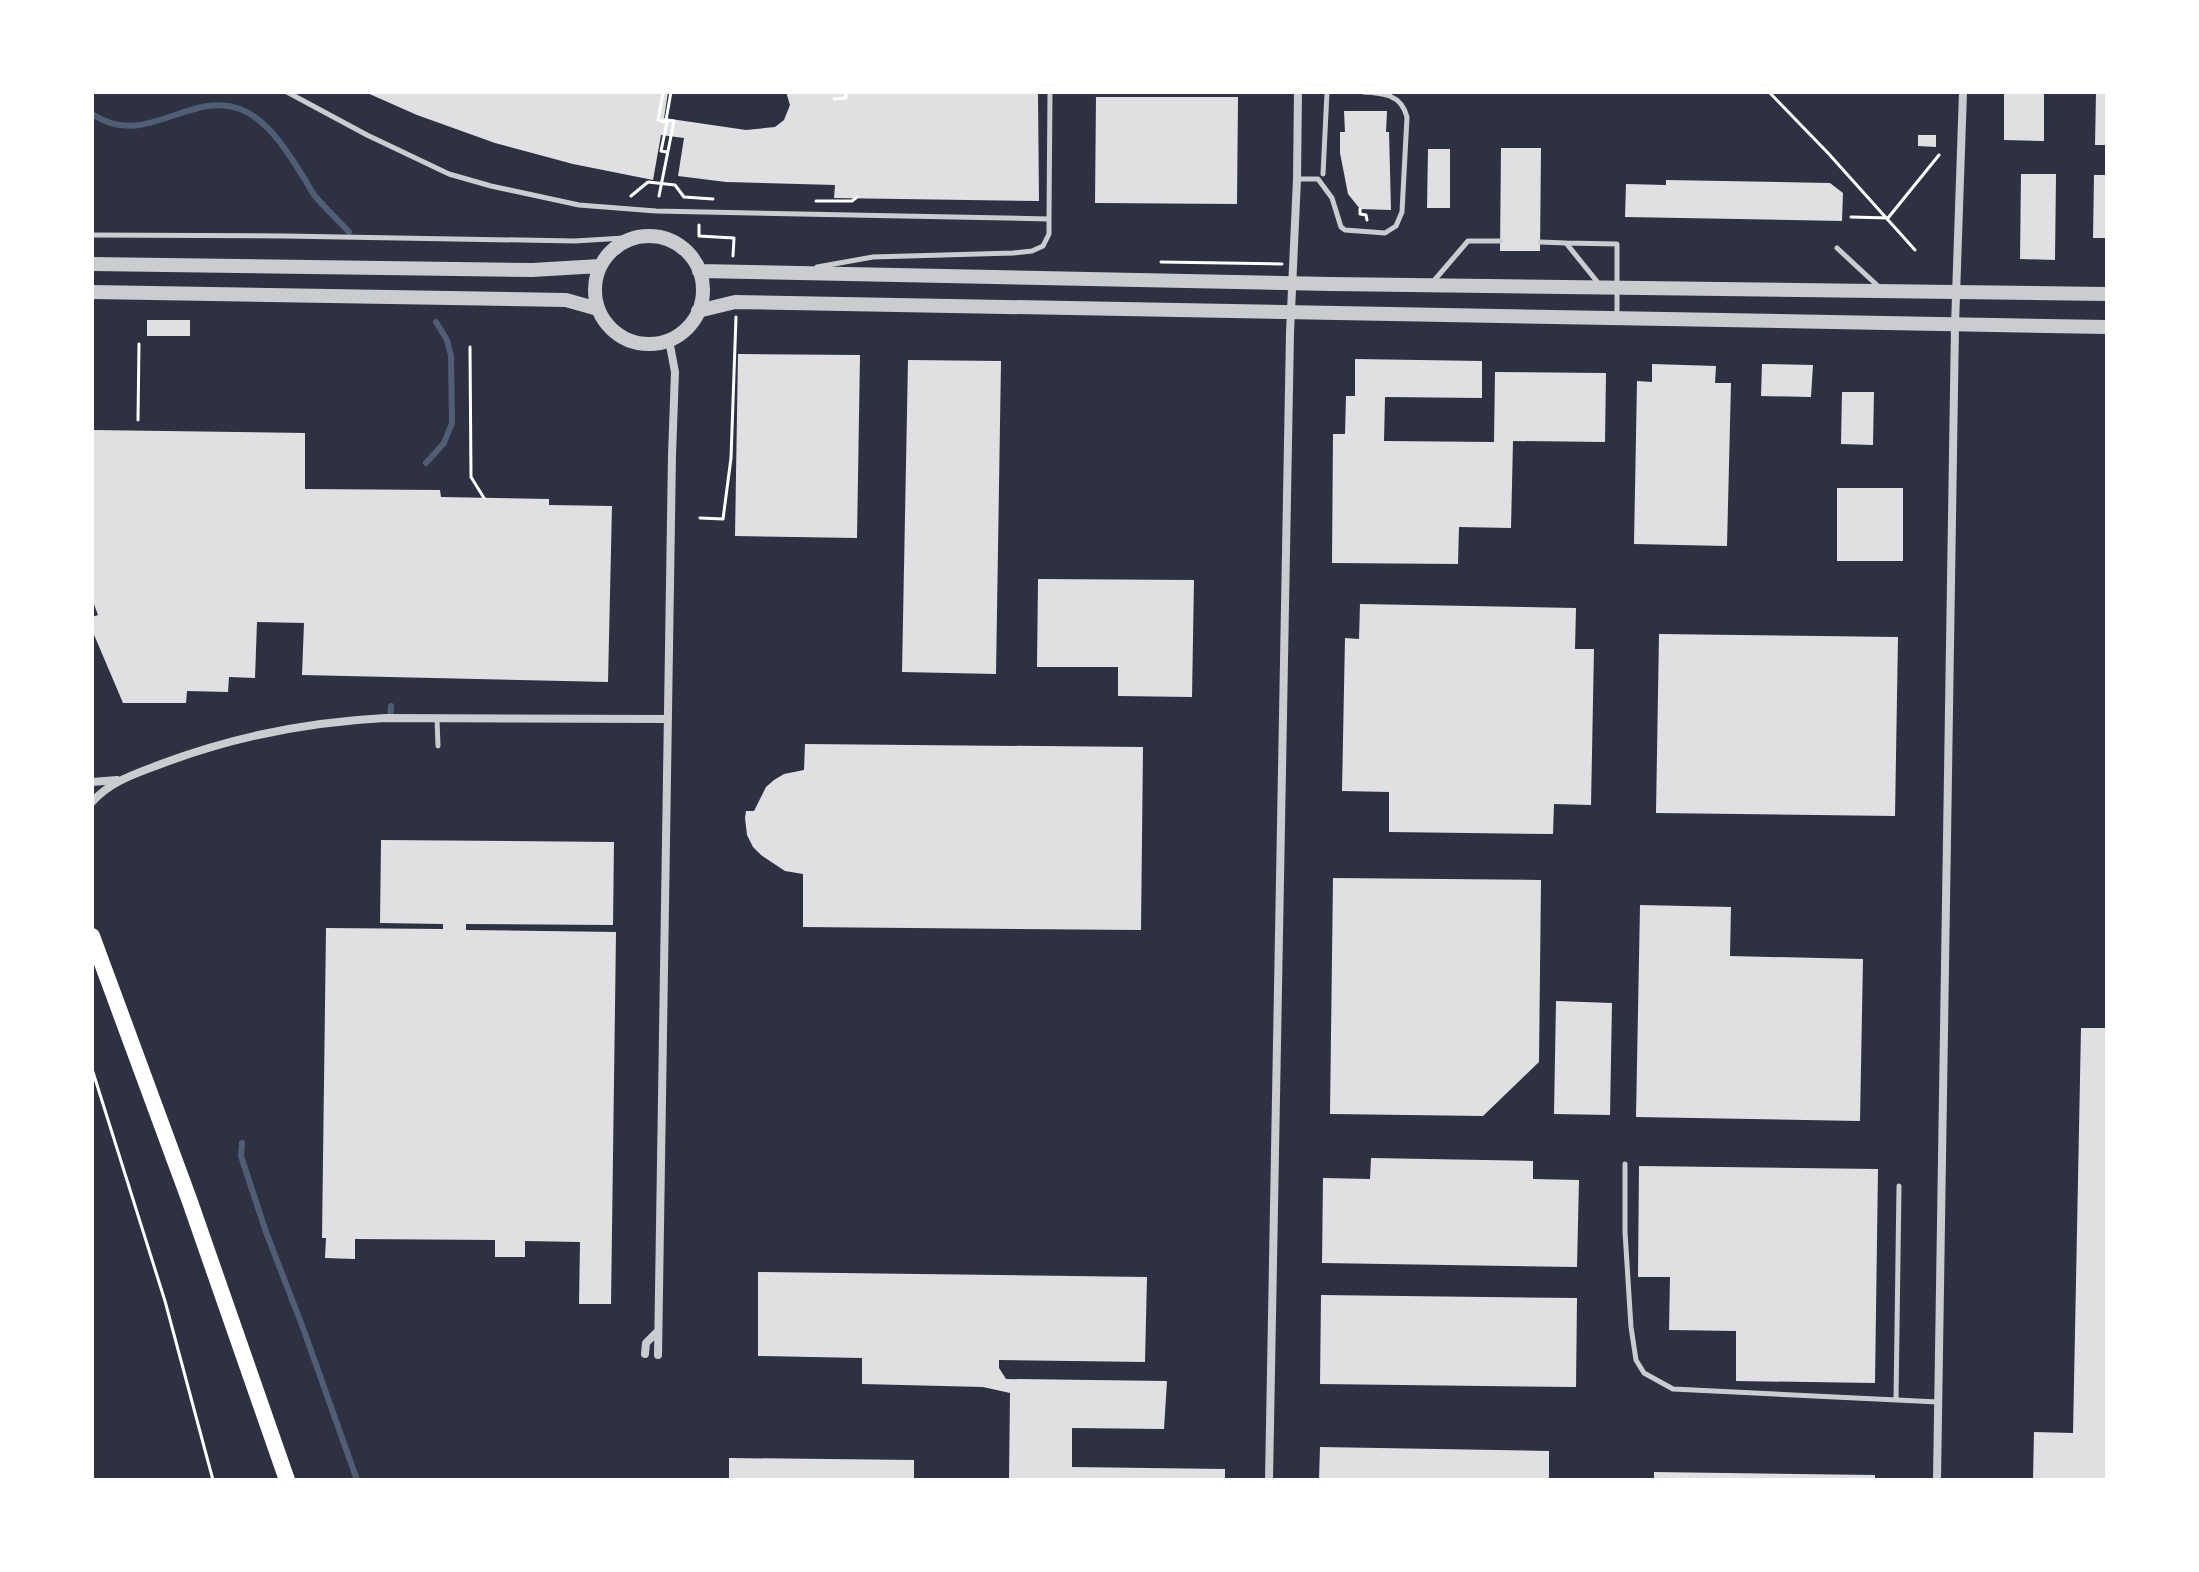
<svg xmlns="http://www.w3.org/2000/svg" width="2199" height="1572" font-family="Signika,sans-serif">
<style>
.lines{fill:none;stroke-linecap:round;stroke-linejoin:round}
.stream{stroke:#4f5d75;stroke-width:6}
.building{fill:#e0e0e3}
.path{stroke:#fff;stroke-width:3}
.service{stroke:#caccd0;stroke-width:5}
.minor{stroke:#caccd0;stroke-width:8}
.tertiary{stroke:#caccd0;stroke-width:14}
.primary{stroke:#fff;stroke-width:16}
</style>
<rect width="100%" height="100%" fill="#2d3142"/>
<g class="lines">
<!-- stream -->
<path class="stream" d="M92,114C146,150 188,90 240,109C267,119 288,152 302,175C307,182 310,190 315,196C326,209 338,220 349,232
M426,463L444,443L452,423L451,356L447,340L436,322
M390,718L391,706
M242,1143L241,1156L266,1232L303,1328L357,1480"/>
</g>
<!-- building -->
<path class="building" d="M365,92H668L664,118L746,130L775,127L784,120L790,105L786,92H1038L1039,201L834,198L835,185L726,182L678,176L684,138L661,135L653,180L573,164L495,143L417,115Z
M2004,92H2044V141L2004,140Z
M2096,92H2107V145H2095Z
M1096,97H1238L1237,204L1095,203Z
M1344,111H1387L1386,132H1389L1391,210L1360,209L1348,194L1340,153V132H1345Z
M1918,135H1936V147L1918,146Z
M1501,148H1541L1540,251H1500Z
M1428,149H1450V208H1427Z
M2021,174H2056L2055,260L2020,259Z
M2094,175H2107V238H2093Z
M1666,180L1830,183L1843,193L1842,221L1625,217L1626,184L1666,185Z
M147,320H190V336H147Z
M738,354L860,355L857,538L735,536Z
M1355,359L1482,361V398L1385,397L1384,441L1494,442L1495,372L1606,373L1605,442L1513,441L1511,528L1459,527L1458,564L1332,563L1333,434H1345L1346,396H1355Z
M908,360L1001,361L996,674L902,672Z
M1652,364L1716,366L1715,383H1731L1727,546L1634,544L1637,381L1652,382Z
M1762,364L1813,365L1811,397L1761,396Z
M1842,392H1874L1873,445L1841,444Z
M92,430L305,433V489L440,490L441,497L549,499V505L612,506L608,682L302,675L304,623L257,622L255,678L229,677L228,692L187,691L186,703H123L92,630V617L98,615L92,599Z
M1837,488H1903V561H1837Z
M1038,579L1194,580L1192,697L1118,696V667H1037Z
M1360,604L1576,608L1575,649H1594L1591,805L1554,804L1553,834L1389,832V792L1342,791L1345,638L1359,639Z
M1659,634L1898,637L1895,816L1656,813Z
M805,744L1143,747L1141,930L803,927V874L785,871L761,855L753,847L747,835L745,818L746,811H754L766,787L774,780L784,774L804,770Z
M381,840L614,842L613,925L466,924V930L616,932L611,1304H579L580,1242L525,1241V1257H495V1240L355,1239V1259L325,1258L326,1238H322L326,928L443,929V924L380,923Z
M1333,878L1541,880L1539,1062L1483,1116L1330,1114Z
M1640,905L1731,907L1730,956L1863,959L1860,1121L1636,1117Z
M1556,1001L1612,1003L1610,1115L1554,1114Z
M2081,1028H2107V1480H2033L2034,1432L2073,1433Z
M1371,1158L1533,1161V1179L1579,1180L1577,1267L1322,1263L1323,1178L1370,1179Z
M1639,1166L1878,1169L1875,1383L1736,1381V1331L1669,1330L1670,1277H1638Z
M758,1272L1147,1277L1145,1362L999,1360V1368L1006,1379L1167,1381L1164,1429L1072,1428V1467L1225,1469V1480H1009L1010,1393L983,1387L862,1384V1358L758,1356Z
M1321,1295L1577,1298L1576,1387L1320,1384Z
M1320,1447L1549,1451V1480H1319Z
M729,1458L914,1460V1480H729Z
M1654,1472L1875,1475V1480H1654Z"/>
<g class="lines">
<!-- path -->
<path class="path" d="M659,92L663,93L658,120L667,122L661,151L667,152
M1769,92L1828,153L1915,250
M834,99L846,98V92
M631,196L648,182L675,185L684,197L713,199
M659,196L674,121L666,120L671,92
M816,201H852L857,197
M1360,209V214L1366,215L1367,220
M1851,217L1888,218L1939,155
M699,225V236L734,238L733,256
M1161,262L1282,264
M470,347L471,477L484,498
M138,420L139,344
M700,518L723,519L731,458L736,317
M92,1069L165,1301L213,1480"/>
<!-- service -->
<path class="service" d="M287,92L367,135L449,174L491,186L579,205L656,211L1049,219
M1323,174L1327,92
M1297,179H1318L1332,198L1341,227L1345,230L1385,233L1396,226L1402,212L1407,117C1401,94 1383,93 1363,92
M92,235L285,236L575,241L640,237
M1540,242L1566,243L1599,284
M1566,243L1617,244V314
M1837,248L1879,287
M817,267L873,257L1013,253L1032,251L1043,246L1049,234V219L1050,92
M1432,283L1468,241H1500
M437,719L438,746
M1625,1164V1232L1631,1327L1636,1360L1644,1373L1673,1389L1938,1402
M1896,1400L1899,1186"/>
<!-- minor -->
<path class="minor" d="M92,782L117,780
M92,802C111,781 135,774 161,764C235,736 306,722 385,718L668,719
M645,1354L646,1343L658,1331
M658,1355L672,455L675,372L669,340
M1269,1480L1290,333L1297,179L1298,92
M1937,1480L1955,325L1963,92"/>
<!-- tertiary -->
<path class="tertiary" d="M595 290a54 54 0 1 1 108 0a54 54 0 1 1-108 0Z
M92,264L532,270L600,266
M699,271L1331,284L2107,294
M92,292L566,300L598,309
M698,311L735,302L2107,327"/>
<!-- primary -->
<path class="primary" d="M92,936L189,1199L287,1480"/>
</g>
<!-- border -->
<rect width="2199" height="1572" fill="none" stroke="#ffffff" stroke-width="188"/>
</svg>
